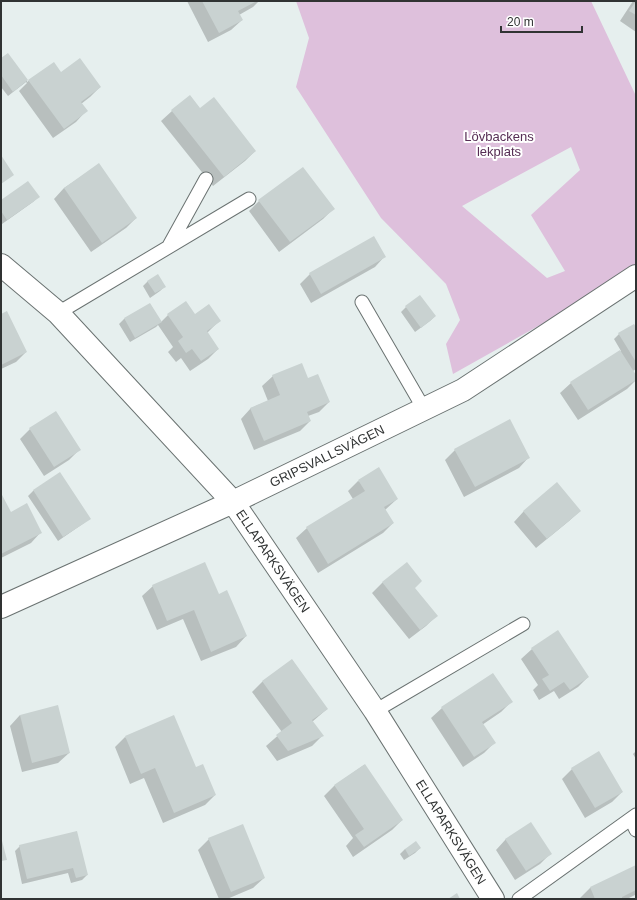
<svg xmlns="http://www.w3.org/2000/svg" width="637" height="900" font-family="Helvetica,sans-serif">
<style>
.green{fill:#dec0dc;fill-rule:evenodd}
.shadow{fill:#0003}
.building{fill:#c9d2d1}
.lines{fill:none;stroke-linecap:round;stroke-linejoin:round}
.service-casing{stroke:#6a7271;stroke-width:15}
.minor-casing{stroke:#6a7271;stroke-width:24}
.service{stroke:#fff;stroke-width:13}
.minor{stroke:#fff;stroke-width:22}
.labels{text-anchor:middle;dominant-baseline:central;stroke-width:4;stroke-linejoin:round;paint-order:stroke}
.park-label{font-size:13px;fill:#572e55;stroke:#fff}
.street-label{font-size:13px;fill:#303333;stroke:#fff}
</style>
<rect width="100%" height="100%" fill="#e6efee"/>
<!-- green -->
<path class="green" d="M296,1H591L636,96V271L453,374L446,344L460,320L446,284L381,218L296,87L309,38ZM571,147L580,170L531,215L565,271L547,278L462,206Z"/>
<!-- shadow -->
<path class="shadow" d="M187,1H259L253,7L239,15L242,20L231,30L208,42Z
M633,1H636V32L620,21Z
M8,55L27,81V82L54,63L61,74L100,87L90,97L81,104L86,111L76,122L53,138L19,91L27,83L26,82L8,96L1,87V60Z
M190,96L200,109L255,151L245,161L213,186L161,121L172,111Z
M99,165L136,218L126,228L91,252L54,199L64,188Z
M38,197L33,202L2,224L1,223V202Z
M259,201L333,209L323,219L279,252L249,211Z
M385,256L375,267L311,303L300,284L310,274Z
M148,281L165,286L160,291L150,298L143,286Z
M150,304L161,322L168,315H195L219,321L207,333L218,349L208,359L190,371L181,358L176,362L168,352L173,347L158,325L156,327L130,342L119,324L124,319Z
M406,307L435,316L430,321L415,332L401,312Z
M1,315L26,352L16,362L1,369Z
M636,329V369L633,371L636,377V380L627,389L578,420L560,393L571,383L621,351L614,339L619,334Z
M273,376L307,379L329,402L319,412L308,416L310,421L300,431L254,450L241,419L251,408L268,401L262,386Z
M30,429L80,449L69,460L44,476L20,439Z
M455,450L529,457L519,468L464,497L445,460Z
M60,474L89,518L84,523L58,541L28,496L33,491Z
M358,481L397,499L385,510L393,523L383,533L318,573L296,538L307,528L353,499L348,491Z
M1,495L10,513L41,532L31,543L1,558Z
M524,511H580L569,521L536,548L514,522Z
M407,563L414,588L436,616L426,626L409,639L372,593L382,583Z
M153,586L218,595L246,636L236,647L201,661L183,619L157,630L142,596Z
M532,649L588,677L578,687L559,699L554,691L539,700L533,690L538,685L521,659Z
M292,660L327,709L312,722L322,736L312,746L277,761L266,746L282,732L252,692L262,682Z
M493,674L511,702L501,712L482,725L494,743L484,753L463,767L431,718L442,708Z
M20,715L69,753L58,763L22,772L10,726Z
M125,737L215,795L205,805L163,823L144,778L130,784L115,747Z
M636,751V759L633,754Z
M364,765L402,820L392,830L353,857L346,846L353,838L324,796L334,786Z
M572,769L622,792L612,802L585,818L562,779Z
M76,832L87,875L82,880L71,883L68,873L22,884L15,851L20,846Z
M209,839L264,878L253,888L227,899H219L198,850Z
M506,839L550,854L540,864L515,880L496,850Z
M420,848L415,853L404,860L400,854L405,849Z
M636,866V894L635,895L627,899H581L580,898L590,888Z"/>
<!-- building -->
<path class="building" d="M202,1H257L238,11L243,20L219,33Z
M636,1V15L629,11Z
M8,53L28,80L54,62L61,72L80,58L101,87L81,102L88,111L64,129L28,80L13,92L1,75V58Z
M190,95L200,108L214,97L256,151L224,177L171,110Z
M1,155L14,175L1,184Z
M99,163L137,218L102,243L64,188Z
M303,167L335,209L290,242L258,200Z
M28,181L40,197L7,220L1,211V200Z
M374,236L386,257L321,294L309,273Z
M158,274L166,287L155,293L147,281Z
M420,295L436,316L421,328L405,306Z
M186,301L195,314L209,304L221,321L207,331L219,349L201,361L192,349L186,353L178,341L183,337L167,314Z
M150,303L162,322L135,338L124,318Z
M7,311L27,352L1,365V314Z
M634,324L636,327V362L618,333Z
M620,350L636,375V380L588,410L570,382Z
M302,363L308,378L318,374L330,402L307,412L311,421L264,441L250,408L280,395L272,375Z
M56,411L81,450L54,467L29,428Z
M510,419L530,458L475,487L454,449Z
M379,467L398,499L384,507L394,523L328,564L306,527L365,491L358,480Z
M60,472L91,519L63,537L33,490Z
M557,482L581,511L547,539L523,511Z
M1,493L11,512L27,503L42,533L1,554Z
M205,562L219,594L227,590L247,636L211,652L194,610L167,621L152,585Z
M407,562L422,581L415,588L438,616L420,630L382,582Z
M558,630L589,677L570,690L564,682L550,691L542,679L549,675L531,648Z
M292,659L328,709L312,720L324,736L288,751L276,735L292,723L262,681Z
M493,673L513,702L482,722L496,743L474,757L441,707Z
M58,705L70,753L32,763L20,715Z
M174,715L196,767L203,764L216,795L174,813L155,768L141,774L125,736Z
M599,751L623,792L595,808L571,768Z
M365,764L403,820L364,847L355,835L364,829L334,785Z
M531,822L552,854L526,871L505,839Z
M243,824L265,878L231,892L208,838Z
M77,831L88,875L76,878L73,868L27,879L19,845Z
M1,837L7,860L1,861Z
M416,841L421,848L409,856L405,849Z
M636,865V890L622,897V899H595L590,887Z
M457,893L460,899H448Z"/>
<g class="lines">
<defs>
<path id="service" d="M169,246L206,179
M362,302L424,409
M58,313L249,199
M375,711L523,624
M631,819L636,830
M519,899L636,815"/>
<path id="minor" d="M1,265L58,313L233,502L375,711L493,899
M1,607L233,502L463,390L636,276"/>
</defs>
<!-- service casing -->
<use href="#service" class="service-casing"/>
<!-- minor casing -->
<use href="#minor" class="minor-casing"/>
<!-- service -->
<use href="#service" class="service"/>
<!-- minor -->
<use href="#minor" class="minor"/>
</g>
<g class="labels">
<!-- park labels -->
<g class="park-label">
<text x="499" y="136">Lövbackens<tspan x="499" dy="15">lekplats</tspan></text>
</g>
<!-- street labels -->
<g class="street-label">
<text transform="translate(327 456) rotate(-26)">GRIPSVALLSVÄGEN</text>
<text transform="translate(273 561) rotate(56)">ELLAPARKSVÄGEN</text>
<text transform="translate(451 832) rotate(58)">ELLAPARKSVÄGEN</text>
</g>
</g>
<!-- border -->
<rect width="637" height="900" fill="none" stroke="#303333" stroke-width="4"/>
<!-- scale -->
<path d="M501 26v6h81v-6" fill="none" stroke="#303333" stroke-width="2"/>
<text x="507" y="26" font-size="12" fill="#303333" stroke="#ffffff" stroke-width="3" paint-order="stroke">20 m</text>
</svg>
